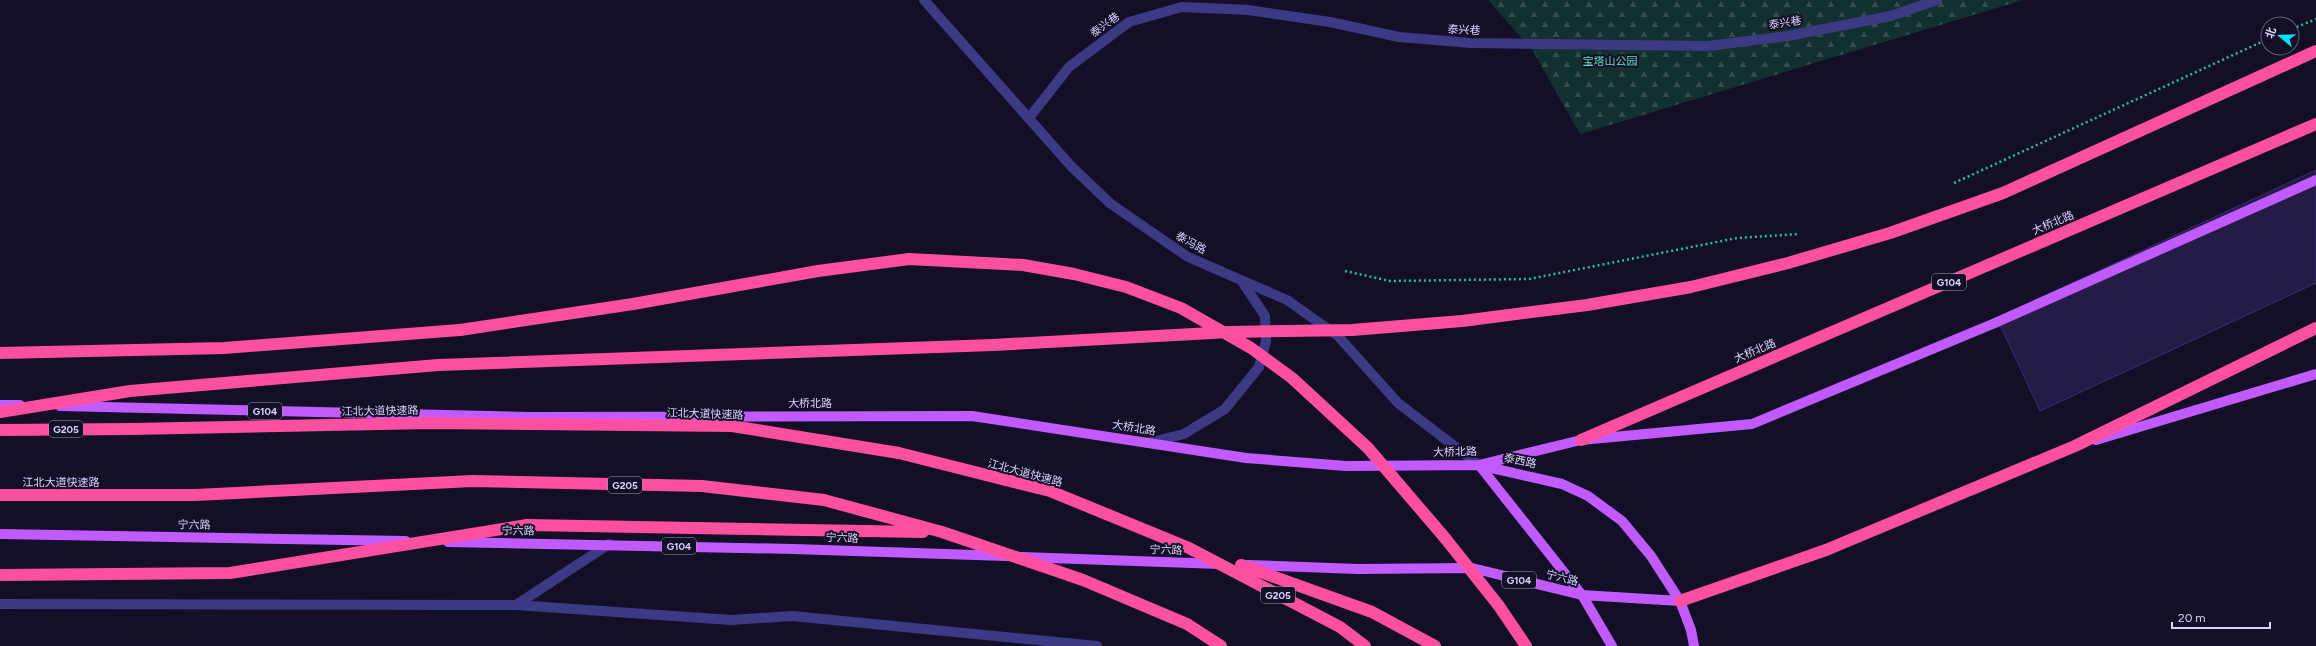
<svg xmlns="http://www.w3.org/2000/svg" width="2316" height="646" font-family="Figtree,'Noto Sans SC',sans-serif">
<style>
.forest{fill:url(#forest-firs)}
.building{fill:#241b47;stroke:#3b2d73}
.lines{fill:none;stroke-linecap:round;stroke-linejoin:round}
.path{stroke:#2fb8b0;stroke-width:2.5;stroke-dasharray:2 3;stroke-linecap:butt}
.minor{stroke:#3d3a85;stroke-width:10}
.major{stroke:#c25bff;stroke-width:10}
.highway{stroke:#ff4fa3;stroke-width:12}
.highway-bridge{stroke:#ff4fa3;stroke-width:12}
.labels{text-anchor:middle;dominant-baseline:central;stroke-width:4;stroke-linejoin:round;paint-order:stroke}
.shield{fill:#130f26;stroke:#9e99be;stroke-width:1}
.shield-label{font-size:10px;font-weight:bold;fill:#d9d4ff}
.street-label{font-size:11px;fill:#d9d4ff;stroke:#130f26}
.park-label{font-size:11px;fill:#5fe0c0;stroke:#130f26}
</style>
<defs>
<pattern id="forest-firs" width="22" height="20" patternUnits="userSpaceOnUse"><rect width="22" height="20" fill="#12302f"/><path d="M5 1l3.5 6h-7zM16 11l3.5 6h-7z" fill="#344d4e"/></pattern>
</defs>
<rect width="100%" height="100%" fill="#130f26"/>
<!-- forest -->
<path class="forest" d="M1488,0H2023L1580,134L1533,51Z"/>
<!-- building -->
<path class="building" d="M2316,170V283L2040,411L1997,318Z"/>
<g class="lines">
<!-- path -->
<path class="path" d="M2292,29L2316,19
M1954,183L2268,39
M1345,271L1390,281L1529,279L1737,238L1799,234"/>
<!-- minor -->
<path class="minor" d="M924,0L1071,166L1111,204L1188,257L1287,300L1338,336L1398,403L1479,465
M1029,118L1069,67L1129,22L1182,7L1248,10L1330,22L1399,37L1471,43L1708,46L1788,36L1891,16L1937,0
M1147,443L1184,434L1225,409L1259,367L1266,341L1265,316L1241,280
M0,604L516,605L731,620L792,616L1097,646
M516,605L609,544"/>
<!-- major -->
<path class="major" d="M0,405H20
M60,406L529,417L972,416L1246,458L1346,466L1479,465L1581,440L1752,424L1995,323L2316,180
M2096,440L2316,374
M1479,465L1582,595L1612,646
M1483,466L1562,484L1588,496L1622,521L1651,556L1680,601L1691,630L1694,646
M0,534L406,541
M448,542L793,549L1006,556
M1022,557L1220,564
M1248,565L1358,569L1472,568L1582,595L1680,601"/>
<!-- highway -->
<path class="highway" d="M0,353L224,348L460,330
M0,430L132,429
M1581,440L2316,124
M1241,565L1372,612L1435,646
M1680,601L1826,550L2075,446L2316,328"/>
<!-- highway-bridge -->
<path class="highway-bridge" d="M460,330L633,304L818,271L909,259L1023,265L1074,274L1126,287L1181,308L1251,348L1292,378L1368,448L1445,538L1499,606L1526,646
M0,412L130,391L438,365L993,345L1230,332L1352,330L1462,321L1587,305L1691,287L1788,263L1890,233L2003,193L2316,51
M132,429L430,423L732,426L899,453L1050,491L1189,548L1340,627L1365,646
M0,495H195L472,481L702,486L824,500L942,532L1083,580L1187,624L1221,646
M0,575L230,573L527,525L923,532"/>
</g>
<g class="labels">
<!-- shield labels -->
<g class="shield">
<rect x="1932" y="274" width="34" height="16" rx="3"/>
<rect x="248" y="403" width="34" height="16" rx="3"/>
<rect x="49" y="421" width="34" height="16" rx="3"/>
<rect x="608" y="477" width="34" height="16" rx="3"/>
<rect x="662" y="538" width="34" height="16" rx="3"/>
<rect x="1502" y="572" width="34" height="16" rx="3"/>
<rect x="1261" y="587" width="34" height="16" rx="3"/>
</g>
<g class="shield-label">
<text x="1949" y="282">G104</text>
<text x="265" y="411">G104</text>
<text x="66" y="429">G205</text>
<text x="625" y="485">G205</text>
<text x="679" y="546">G104</text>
<text x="1519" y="580">G104</text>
<text x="1278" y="595">G205</text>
</g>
<!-- street labels -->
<g class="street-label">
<text transform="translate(1785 23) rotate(-9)">泰兴巷</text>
<text transform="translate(1105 25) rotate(-36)">泰兴巷</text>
<text transform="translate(1464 30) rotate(3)">泰兴巷</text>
<text transform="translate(2053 223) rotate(-23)">大桥北路</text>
<text transform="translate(1191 243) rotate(29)">泰冯路</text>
<text transform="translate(1755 351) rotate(-23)">大桥北路</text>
<text x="810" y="403">大桥北路</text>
<text transform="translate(380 411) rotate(-1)">江北大道快速路</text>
<text transform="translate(705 414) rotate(2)">江北大道快速路</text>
<text transform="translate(1134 428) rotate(9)">大桥北路</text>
<text transform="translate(1455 452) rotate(-1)">大桥北路</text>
<text transform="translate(1520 461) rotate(12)">泰西路</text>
<text transform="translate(1025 473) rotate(15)">江北大道快速路</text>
<text x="61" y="482">江北大道快速路</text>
<text transform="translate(194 525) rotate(1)">宁六路</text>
<text transform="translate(518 531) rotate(1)">宁六路</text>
<text transform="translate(842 538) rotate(2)">宁六路</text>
<text transform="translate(1166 550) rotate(2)">宁六路</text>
<text transform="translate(1562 578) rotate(14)">宁六路</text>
</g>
<!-- park labels -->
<g class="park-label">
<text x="1610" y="61">宝塔山公园</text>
</g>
</g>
<!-- north arrow -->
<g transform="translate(2280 36) rotate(289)"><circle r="19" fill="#130f26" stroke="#625e7d"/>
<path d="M0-3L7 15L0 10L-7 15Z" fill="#00e5ff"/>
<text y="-6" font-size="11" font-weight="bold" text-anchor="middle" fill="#d9d4ff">北</text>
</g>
<!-- scale -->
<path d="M2172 622v6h98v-6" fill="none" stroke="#d9d4ff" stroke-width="2"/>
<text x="2178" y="622" font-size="12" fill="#d9d4ff" stroke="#130f26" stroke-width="3" paint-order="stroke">20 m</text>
</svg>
